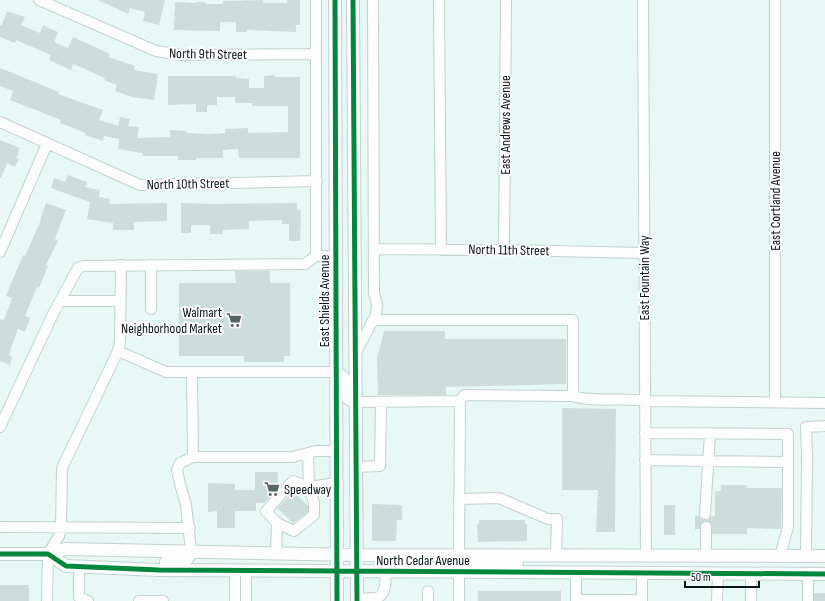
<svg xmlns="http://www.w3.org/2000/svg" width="825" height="601" font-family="'Sofia Sans Condensed',sans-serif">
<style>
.building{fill:#cdddda}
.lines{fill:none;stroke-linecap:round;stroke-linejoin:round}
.minor-casing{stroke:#c2d2cf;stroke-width:12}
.major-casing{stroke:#c2d2cf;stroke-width:14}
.minor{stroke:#fcfefe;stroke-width:10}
.major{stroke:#fcfefe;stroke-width:12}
.cycleway-casing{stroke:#fff;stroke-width:8}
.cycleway{stroke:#00873e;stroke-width:5}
.labels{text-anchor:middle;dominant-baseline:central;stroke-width:4;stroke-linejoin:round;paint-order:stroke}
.street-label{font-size:14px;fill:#061715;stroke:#fff}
.poi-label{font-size:14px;fill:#061715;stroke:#fff;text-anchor:end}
</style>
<rect width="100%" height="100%" fill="#e8f8f5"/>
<!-- building -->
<path class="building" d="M98,0H165L159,25L143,21L145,12L130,8L128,14Z
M263,0V3H287V0H300V25H296V32L247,30V32H236V22H220V31L174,30L175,2L196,3V2H205V4H223V1Z
M7,11L25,17L21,25L40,33L43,25L58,32L54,42L68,48L73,37L110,54L108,57L135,66L134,70L158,74L154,100L132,97L115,91L117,85L104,80L105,78L73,64L71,70L49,60L51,55L16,40L15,43L0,37V25H2Z
M0,68L59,92L58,94L103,110L99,120L118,126L120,117L130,119L128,126L139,127L137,138L170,137V130L186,131V133L208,134L225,133V129L248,128V133L288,132V106H252V103H235V97H217V105H207V112H196V104L168,105V76H236V78L249,79V88H264V76L275,75V77H300V158H239L238,149L223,150V158H196V160H178V156H143L142,153L118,149L119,139L104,136L103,141L85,135L86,133L60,123L61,120L10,100L13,91L0,86Z
M0,140L20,148L16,158L19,159L15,167L7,163L1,178H0Z
M68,175L87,182L85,187L100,190L99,197L110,199L109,204L167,203V221L134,222V230H113V223L87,219L90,202L51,188L54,178L65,182Z
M46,203L66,210L55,239L58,241L46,265L48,266L39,288L37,287L25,316L30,318L25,332L18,329L9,355L12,357L10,365L0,361V319L4,320L12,298L6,296L23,255L25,256L41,220H40Z
M181,203L211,204L297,203V210H301L300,241H289V224H282V220L249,221V229L223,230V234H210V225H191V233H181Z
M235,271H270V283H290V356H284V362H244V356H179V283H236Z
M384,331H445V339H566V384L446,387V395H378L377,358Z
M562,408L616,409L615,532H596L598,490H562Z
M255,472H278V483H279V487L264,503H256V511H235V528H217V511L208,512V483L235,484V490H255Z
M721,485H747V488H782L781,529L747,528V534H712V524L706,521L701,523L700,529H695V516H699L701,519L705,520H708L711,516H715V491H721Z
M294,492L308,506V512L293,523L277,508Z
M372,504L402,505V520H397L396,541H372Z
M664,505H675V535H664Z
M479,520H525V524H527V541L478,542L477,524L479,523Z
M0,585H29V601H0Z
M478,591H561V601H478Z
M814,593H825V601H814Z"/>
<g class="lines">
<defs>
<path id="minor" d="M39,0L156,51L181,55L316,54
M316,0V256
M439,0L441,250
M643,0L646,555
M775,0V402
M0,122L140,185L317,181
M374,249L504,250L644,253
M504,250L506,0
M0,252L47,144
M151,265V309
M60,301H120
M373,320H573V396
M118,351L166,372H337
M355,354L376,315L377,304L374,293L373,0
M355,402L460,401
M0,427L54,312L78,268L83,266L305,264L316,256H336
M645,433L788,434V527L780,556
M193,457H292L316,451H337
M645,460L788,462
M355,467L380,466L381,402
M459,499L499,498L548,519H557L556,555
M705,514L710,433
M277,523L294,531L314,515V503L309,487L308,453
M0,527L190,528
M706,527V556
M191,551L186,505L180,484L177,470L180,463L193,457L192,373
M276,553L277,523L266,511L293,481L309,487L337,483
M459,555L460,401L464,395L573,396C595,403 622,397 645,401L825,403
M806,556L807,456L806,427L825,426
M79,566V597L88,601
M459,572V601
M642,573V601
M808,574V601
M377,598C387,593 385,582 386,572
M357,599L377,598V600
M576,600H642
M47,601L48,554L59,536L61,527L62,468L118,351L120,341L121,265
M139,601H163
M235,601V570
M246,601V571
M428,601V591
M576,601V573
M717,601L718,574
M751,601V574"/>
<path id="major" d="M335,0L337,601
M353,0L357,601
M338,373C339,375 344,377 345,380C349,389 341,397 355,402
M0,554H48L65,549L356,555L825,556
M48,554L66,566L159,570L825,574
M166,562C178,563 187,565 191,551
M466,566L473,564L517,563"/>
</defs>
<!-- minor casing -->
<use href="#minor" class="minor-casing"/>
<!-- major casing -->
<use href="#major" class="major-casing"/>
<!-- minor -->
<use href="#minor" class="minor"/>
<!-- major -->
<use href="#major" class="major"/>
<defs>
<path id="cycleway" d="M335,0L337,601
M353,0L357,601
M0,554H48L66,566L159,570L825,574"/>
</defs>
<!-- cycleway casing -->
<use href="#cycleway" class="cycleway-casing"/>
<!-- cycleway -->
<use href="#cycleway" class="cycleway"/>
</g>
<!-- icons -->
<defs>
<symbol id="supermarket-bare" viewBox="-9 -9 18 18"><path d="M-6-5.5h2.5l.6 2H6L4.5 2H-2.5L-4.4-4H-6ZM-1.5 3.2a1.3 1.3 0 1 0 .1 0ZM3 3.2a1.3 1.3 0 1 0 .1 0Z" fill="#556663" stroke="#fff" stroke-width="2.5" paint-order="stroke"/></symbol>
</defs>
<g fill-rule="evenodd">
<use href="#supermarket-bare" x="223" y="309" width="22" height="22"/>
<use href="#supermarket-bare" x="261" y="478" width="22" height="22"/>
</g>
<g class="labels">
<!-- street labels -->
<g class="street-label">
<text transform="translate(208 54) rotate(1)">North 9th Street</text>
<text transform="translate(505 125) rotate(-90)">East Andrews Avenue</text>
<text transform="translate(188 184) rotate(-1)">North 10th Street</text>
<text transform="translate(775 201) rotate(-90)">East Cortland Avenue</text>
<text transform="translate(509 250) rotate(1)">North 11th Street</text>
<text transform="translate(644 278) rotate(-90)">East Fountain Way</text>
<text transform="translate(324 301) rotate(-90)">East Shields Avenue</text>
<text x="423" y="560">North Cedar Avenue</text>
</g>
<!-- poi labels -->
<g class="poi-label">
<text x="222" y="312">Walmart<tspan x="222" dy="16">Neighborhood Market</tspan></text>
<text x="284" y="489" text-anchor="start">Speedway</text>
</g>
</g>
<!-- scale -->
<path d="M685 581v6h74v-6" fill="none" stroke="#061715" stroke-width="2"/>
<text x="691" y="581" font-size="12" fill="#061715" stroke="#ffffff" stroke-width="3" paint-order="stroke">50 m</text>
</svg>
